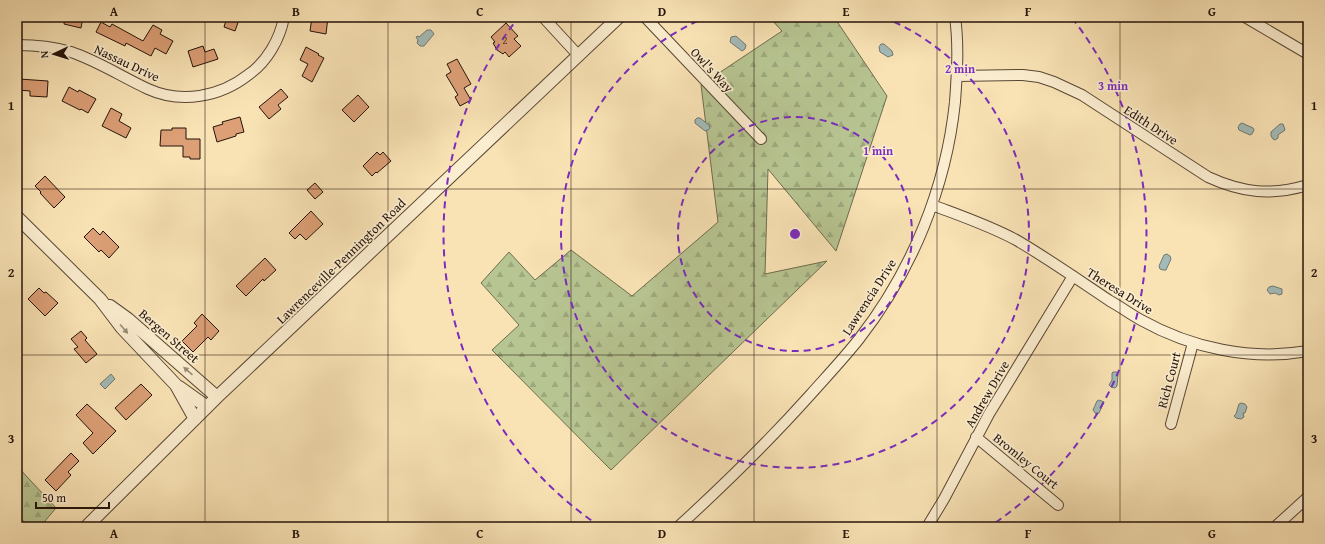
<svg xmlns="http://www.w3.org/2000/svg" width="1325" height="544" font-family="'Gentium Book Plus',serif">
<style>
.forest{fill:url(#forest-firs);stroke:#6e6c4e}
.water{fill:#a3bbb8;stroke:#707872}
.building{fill:#dc9f76;stroke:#24130a}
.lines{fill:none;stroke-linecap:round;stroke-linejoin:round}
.minor-casing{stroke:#594735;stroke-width:12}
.tertiary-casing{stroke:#594735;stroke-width:14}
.minor{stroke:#fbedcf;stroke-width:10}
.tertiary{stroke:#fbedcf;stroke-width:12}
.oneway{fill:#9a8b76}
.grid{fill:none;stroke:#24130a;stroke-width:1;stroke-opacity:0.55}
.ring{fill:none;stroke:#7b2cbf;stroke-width:2;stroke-dasharray:7 5}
.labels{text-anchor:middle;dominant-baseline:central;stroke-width:3.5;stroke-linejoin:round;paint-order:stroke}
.number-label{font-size:11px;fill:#523625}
.street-label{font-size:13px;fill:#24130a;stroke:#fbedcf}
.centre{fill:#7b2cbf;stroke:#fbedcf;stroke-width:2}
.ring-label{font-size:12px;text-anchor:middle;font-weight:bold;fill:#7b2cbf;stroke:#fbedcf;stroke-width:3.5;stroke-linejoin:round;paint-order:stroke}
.neatline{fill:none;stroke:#24130a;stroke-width:1.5}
.grid-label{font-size:13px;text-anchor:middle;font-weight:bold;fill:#24130a}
</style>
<defs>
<pattern id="forest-firs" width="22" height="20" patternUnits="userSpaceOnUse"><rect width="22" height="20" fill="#b7c592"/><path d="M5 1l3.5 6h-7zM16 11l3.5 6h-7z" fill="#9da87d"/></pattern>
</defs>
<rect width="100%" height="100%" fill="#f9e3b5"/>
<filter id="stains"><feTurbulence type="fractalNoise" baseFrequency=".005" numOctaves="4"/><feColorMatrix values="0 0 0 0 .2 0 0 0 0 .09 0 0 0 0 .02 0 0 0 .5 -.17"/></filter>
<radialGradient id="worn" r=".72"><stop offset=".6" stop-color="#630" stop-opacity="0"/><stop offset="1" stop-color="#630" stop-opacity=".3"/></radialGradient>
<!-- forest -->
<path class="forest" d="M769,17H834L887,96L836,251L768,169L765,274L827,261L611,470L492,350L519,325L481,283L509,252L535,280L571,250L632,296L718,222L701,85L782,31Z
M17,466L56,508L40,527H29L17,514Z"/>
<!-- water -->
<path class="water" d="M427,30H431L434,34L424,46H420L417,43L418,40L416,37L418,36L419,37Z
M736,36L746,45L745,49L742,51L730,42L731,37Z
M881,44H884L892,51L893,55L888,57L880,52L879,47Z
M697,118H700L709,125L710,128L708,130L705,131L695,123V120Z
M1242,123L1253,128L1254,130L1252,134L1250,135L1239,130L1238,127L1240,124Z
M1280,124H1283L1285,130L1278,135V138L1275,140L1273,139L1271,136V132Z
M1167,254L1170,256L1171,259L1166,270H1163L1160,269L1159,266L1164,255Z
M1273,286L1282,289V294L1279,295L1275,293L1270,294L1267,290L1269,287Z
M1113,372H1117L1118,374L1117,386L1115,388L1111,387L1109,385L1112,380V373Z
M111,374L115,379L105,389L100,384Z
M1099,400L1104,402L1099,413L1096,414L1093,410L1097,401Z
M1241,403L1245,404L1247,407L1245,413H1243L1244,417L1241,419L1236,418L1234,416L1236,414L1239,404Z"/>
<!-- building -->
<path class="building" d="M65,17H83L81,28L64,24Z
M227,17H240L235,31L224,27Z
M312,17H328L326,34L310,31Z
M101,22L110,27L112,24L143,41L153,25L162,30L160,34L173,41L166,54L155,48L151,56L126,43L125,46L96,32Z
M506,23L518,36L514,39L521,46L509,57L505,52L503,54L497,50L493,43L495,42L491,37Z
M203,46L205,52L214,49L218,59L193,67L188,51Z
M306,47L319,54L318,55L324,58L312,82L302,76L308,64L300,60Z
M457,59L471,84L464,88L471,100L460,106L455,97L458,95L446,75L451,72L447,64Z
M19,79L48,81L47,97L30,96V91L18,90Z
M69,87L78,92L79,90L96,99L88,113L81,109L80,110L62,101Z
M281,89L288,97L278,105L281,109L269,119L259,107Z
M358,95L369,107L354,122L342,110Z
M111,108L122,114L119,121L131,128L126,138L102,126Z
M240,117L244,132L236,134V136L217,142L213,127L223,124L222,122Z
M172,128H186V139H200V159H190V157H183V146H160L161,130H172Z
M377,152L380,155L383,152L391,161L377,173L376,172L372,176L363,166Z
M45,176L65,197L54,208L40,193L41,192L35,186Z
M315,183L323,192L315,199L307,190Z
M311,211L323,224L306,240L300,234L295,239L289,233Z
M93,228L100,235L103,231L119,247L109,258L101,250L99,252L84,237Z
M265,258L276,270L264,281L263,279L246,296L236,286Z
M39,288L44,293L46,292L58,303L45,316L28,299Z
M202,314L219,331L211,340L208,337L193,352L182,341L197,326L194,323Z
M81,331L87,338L85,340L97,354L86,363L74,349L78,347L71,339Z
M141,384L152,395L126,420L115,408Z
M87,404L116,431L93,454L83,443L93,433L76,415Z
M71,453L79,461L68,472L71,475L56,491L45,480Z"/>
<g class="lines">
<defs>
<path id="minor" d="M543,17L578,55
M645,17L761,139
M1245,17L1308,54
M17,45C35,45 54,47 71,52C98,61 122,77 148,89C181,104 220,97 248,75C267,62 280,39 284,17
M957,76L1023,75L1039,77L1054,82L1082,95L1208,177C1243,193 1271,196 1308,185
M932,205C961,216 991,226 1018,241C1050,260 1080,281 1110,301C1121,307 1130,314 1141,320C1191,348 1251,361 1308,351
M1171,424L1193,343
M976,437L1058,505
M678,527C724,485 769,441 811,394C827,376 844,358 859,339C912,271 946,188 955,102C957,74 959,45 955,17
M927,527L944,499L989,414L1073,276
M1275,527L1308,497"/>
<path id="tertiary" d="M17,217L100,299L122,328L176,385L195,419
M110,306L128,319L217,397
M179,387L207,407
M86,527L217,397L619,17"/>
</defs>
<!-- minor casing -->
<use href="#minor" class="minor-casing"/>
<!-- tertiary casing -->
<use href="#tertiary" class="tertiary-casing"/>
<!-- minor -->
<use href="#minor" class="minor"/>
<!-- tertiary -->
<use href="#tertiary" class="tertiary"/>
</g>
<!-- one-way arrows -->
<defs><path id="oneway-solid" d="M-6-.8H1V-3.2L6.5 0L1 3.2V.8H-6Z"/></defs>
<g class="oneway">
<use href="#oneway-solid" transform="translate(124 329) rotate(49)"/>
<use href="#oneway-solid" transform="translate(188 371) rotate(-139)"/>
</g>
<!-- grid -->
<path class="grid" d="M205,17V527M388,17V527M571,17V527M754,17V527M937,17V527M1120,17V527M17,189H1308M17,355H1308"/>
<!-- distance rings -->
<g class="ring">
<circle cx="795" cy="234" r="117"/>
<path d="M883 17A234 234 0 1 1 707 17"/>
<path d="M601 527A351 351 0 0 1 518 18M1072 18A351 351 0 0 1 989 527"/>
</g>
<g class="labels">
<!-- number labels -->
<g class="number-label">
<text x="505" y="40">2</text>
</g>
<!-- street labels -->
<g class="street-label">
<text transform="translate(127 63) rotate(25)">Nassau Drive</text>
<text transform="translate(712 70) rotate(47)">Owl's Way</text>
<text transform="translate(1151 125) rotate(33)">Edith Drive</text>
<text transform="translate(341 261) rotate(-44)">Lawrenceville-Pennington Road</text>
<text transform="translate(1120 291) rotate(32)">Theresa Drive</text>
<text transform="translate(869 297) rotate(-57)">Lawrencia Drive</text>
<text transform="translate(169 336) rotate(41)">Bergen Street</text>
<text transform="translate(1169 380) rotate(-75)">Rich Court</text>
<text transform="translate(987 394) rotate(-60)">Andrew Drive</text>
<text transform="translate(1026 461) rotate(39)">Bromley Court</text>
</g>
</g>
<circle cx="795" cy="234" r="6" class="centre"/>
<g class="ring-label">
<text x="960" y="73">2 min</text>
<text x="1113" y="90">3 min</text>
<text x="878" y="155">1 min</text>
</g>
<!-- margin -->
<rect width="1325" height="544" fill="none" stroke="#f9e3b5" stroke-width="44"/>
<!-- north arrow -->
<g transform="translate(54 54) rotate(266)" stroke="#fbedcf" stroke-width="3" paint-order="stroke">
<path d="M0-3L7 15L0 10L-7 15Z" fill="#24130a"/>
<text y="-6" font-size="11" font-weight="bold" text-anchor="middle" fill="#24130a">N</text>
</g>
<!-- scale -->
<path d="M36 502v6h73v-6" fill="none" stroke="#24130a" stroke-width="2"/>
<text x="42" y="502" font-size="12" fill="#24130a" stroke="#fbedcf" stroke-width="3" paint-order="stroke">50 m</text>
<rect x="22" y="22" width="1281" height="500" class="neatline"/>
<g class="grid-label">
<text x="114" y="16">A</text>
<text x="296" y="16">B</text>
<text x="480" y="16">C</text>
<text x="662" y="16">D</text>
<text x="846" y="16">E</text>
<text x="1028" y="16">F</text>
<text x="1212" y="16">G</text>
<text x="11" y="110">1</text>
<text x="1314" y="110">1</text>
<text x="11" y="277">2</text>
<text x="1314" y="277">2</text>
<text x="11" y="443">3</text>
<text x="1314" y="443">3</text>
<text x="114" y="538">A</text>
<text x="296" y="538">B</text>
<text x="480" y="538">C</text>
<text x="662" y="538">D</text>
<text x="846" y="538">E</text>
<text x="1028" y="538">F</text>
<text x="1212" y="538">G</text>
</g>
<rect width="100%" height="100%" filter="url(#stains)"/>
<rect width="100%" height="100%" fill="url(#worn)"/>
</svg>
